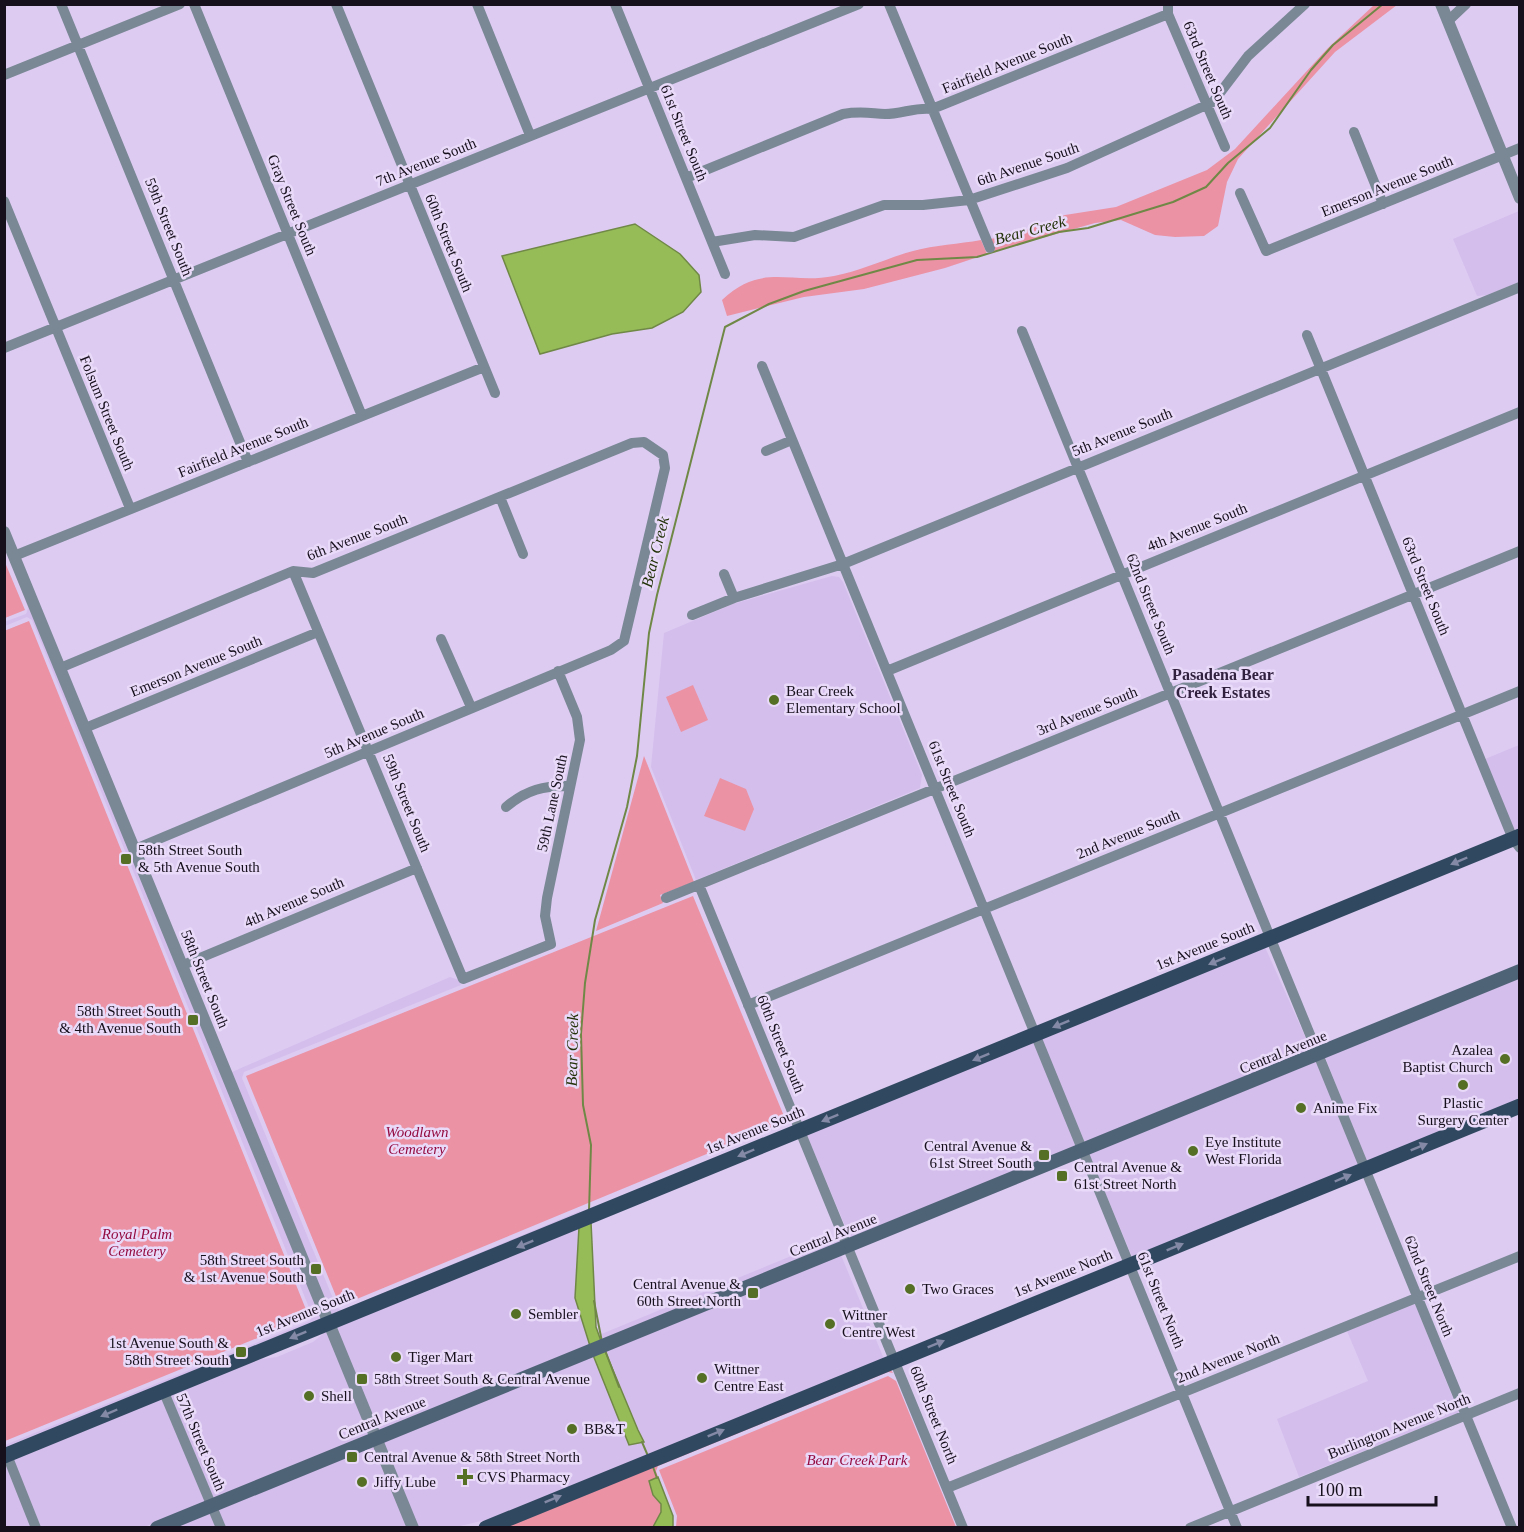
<svg xmlns="http://www.w3.org/2000/svg" width="1524" height="1532" font-family="'Times New Roman',serif">
<style>
.built{fill:#d4beec}
.green{fill:#eb92a4}
.water{fill:#96bc58;stroke:#708846;stroke-width:1.5}
.lines{fill:none;stroke-linecap:round;stroke-linejoin:round}
.stream{stroke:#708846;stroke-width:2}
.minor{stroke:#7a8895;stroke-width:10}
.tertiary{stroke:#7a8895;stroke-width:12}
.secondary{stroke:#4f6376;stroke-width:14}
.primary{stroke:#314960;stroke-width:15}
.oneway{fill:#848aa5}
.poi-dot{fill:#557024;stroke:#e9daf9;stroke-width:2}
.labels{text-anchor:middle;dominant-baseline:central;stroke-width:5;stroke-linejoin:round;paint-order:stroke}
.street-label{font-size:15px;fill:#160f1c;stroke:#e9daf9}
.poi-label{font-size:15px;fill:#160f1c;stroke:#e9daf9;text-anchor:start}
.park-label{font-size:15px;font-style:italic;fill:#930b40;stroke:#e9daf9}
.water-label{font-size:16px;font-style:italic;fill:#233208;stroke:#e9daf9}
.neighbourhood-label{font-size:16px;font-weight:bold;fill:#31213f;stroke:#e9daf9}
</style>
<rect width="100%" height="100%" fill="#ddcbf2"/>
<!-- built -->
<path class="built" d="M1519,211V282L1487,295L1477,296L1453,239Z
M5,544L324,1320L5,1451V1445L310,1321L312,1315L32,620L27,617L5,626L4,622L26,614L28,608Z
M832,576L839,577L843,582L922,775L920,788L696,880L651,767L664,633L733,604Z
M1519,745V831L1515,832L1485,759Z
M1265,947L1312,1052L1086,1145L1041,1038Z
M450,977L459,980L461,985L244,1072L242,1078L337,1308L342,1310L580,1211V1217L332,1316L232,1072Z
M1519,977V1101L1367,1163L1325,1057Z
M1033,1041L1077,1148L851,1240L806,1133Z
M1317,1061L1359,1166L1133,1259L1089,1154Z
M579,1227L575,1298L590,1346L378,1432L335,1325Z
M840,1236L843,1243L601,1341L599,1335Z
M841,1255L884,1359L498,1517L456,1527H418L382,1441L593,1355L597,1367L644,1442L605,1351Z
M1415,1304L1459,1413L1299,1477L1277,1419L1368,1381L1347,1331Z
M328,1330L370,1435L214,1499L169,1393L247,1361L277,1357L313,1342Z
M161,1396L205,1503L144,1527H41L13,1458Z
M374,1445L409,1527H226L217,1508Z
M4,1461L32,1527L5,1528Z
M209,1512L216,1528H170Z"/>
<!-- green -->
<path class="green" d="M1374,5H1397L1335,52L1238,159L1227,182L1218,226L1204,236L1175,237L1155,235L1121,220L1095,223L992,252L995,250L990,239L1009,236L1065,215L1116,207L1207,170L1235,149L1328,48Z
M981,240L987,254L945,268L864,289L804,297L727,316L722,300C762,262 789,285 834,276C861,271 887,258 913,251C935,245 959,244 981,240Z
M4,560L25,610L5,618H4Z
M29,621L309,1317L5,1441L4,631Z
M693,685L708,720L681,732L666,697Z
M644,756L694,882L660,895L663,903L596,931Z
M720,778L746,789L754,809L745,831L704,816Z
M693,896L786,1121L340,1306L246,1076Z
M890,1369L893,1373L888,1372L658,1466L656,1471L658,1477L649,1481L653,1495L661,1504V1512L653,1527L498,1528Z
M888,1376L896,1381L956,1527H676L677,1516L659,1470Z"/>
<!-- water -->
<path class="water" d="M635,224L680,254L699,275L701,292L683,312L652,328L612,334L540,354L502,256Z
M591,1222L596,1327L601,1341L590,1346L575,1298L579,1227Z
M605,1351L638,1430L644,1442L629,1445L593,1355Z
M658,1477L673,1516V1527H653L661,1512V1504L653,1495L649,1481Z"/>
<g class="lines">
<!-- stream -->
<path class="stream" d="M589,1211L591,1145L583,1105L581,1034L585,983L595,920L627,807L637,756L649,633L657,595L725,327L769,304L804,291L917,260L977,257L1059,232L1088,228L1173,202L1206,187L1228,163L1270,128L1311,70L1333,45L1383,4
M594,1301L602,1342
M605,1350L619,1387
M642,1442L648,1456
M653,1467L657,1478"/>
<!-- minor -->
<path class="minor" d="M61,4L248,462
M194,4L362,416
M336,4L495,393
M477,4L530,135
M615,4L725,274
M889,4L990,248
M1168,4V14L1225,147
M1448,21L1466,4
M4,75L180,4
M1354,132L1383,204
M686,178L843,114C860,111 868,113 885,114C902,114 915,107 932,109L1168,14
M1240,193L1266,251L1520,148
M4,201L130,508
M712,242L755,235L794,237L884,205H923L969,200L1067,168L1213,102L1248,56L1305,4
M1022,331L1512,1528
M1307,335L1513,839L1520,848
M4,348L859,4
M762,366L1237,1528
M766,451L792,440
M500,497L523,554
M14,556L484,367
M293,571L463,979L551,944L545,916L547,898L580,740L577,717L558,671
M724,574L734,598
M692,615L734,598L843,564L1520,287
M441,639L471,707
M60,668L293,571L313,573L632,443L644,442L663,455L665,468L624,641L611,650L135,849
M887,671L1520,412
M85,728L318,632
M506,807C526,790 545,785 570,786
M699,885L963,1528
M666,898L1520,551
M183,965L417,868
M748,1005L1520,691
M163,1390L221,1528
M7,1455L36,1528
M947,1488L1520,1256
M1190,1528L1520,1393"/>
<!-- tertiary -->
<path class="tertiary" d="M1441,4L1520,198
M4,532L413,1528"/>
<!-- secondary -->
<path class="secondary" d="M157,1528L1520,971"/>
<!-- primary -->
<path class="primary" d="M4,1456L1520,836
M486,1528L1520,1106"/>
</g>
<!-- one-way arrows -->
<defs><path id="oneway-solid" d="M-6-.8H1V-3.2L6.5 0L1 3.2V.8H-6Z" transform="scale(1.5)"/></defs>
<g class="oneway">
<use href="#oneway-solid" transform="translate(1459 861) rotate(157)"/>
<use href="#oneway-solid" transform="translate(1217 961) rotate(158)"/>
<use href="#oneway-solid" transform="translate(1061 1024) rotate(158)"/>
<use href="#oneway-solid" transform="translate(981 1057) rotate(158)"/>
<use href="#oneway-solid" transform="translate(830 1118) rotate(158)"/>
<use href="#oneway-solid" transform="translate(1419 1147) rotate(-22)"/>
<use href="#oneway-solid" transform="translate(746 1153) rotate(157)"/>
<use href="#oneway-solid" transform="translate(1343 1178) rotate(-23)"/>
<use href="#oneway-solid" transform="translate(525 1244) rotate(158)"/>
<use href="#oneway-solid" transform="translate(1175 1247) rotate(-22)"/>
<use href="#oneway-solid" transform="translate(298 1335) rotate(158)"/>
<use href="#oneway-solid" transform="translate(936 1344) rotate(-22)"/>
<use href="#oneway-solid" transform="translate(109 1413) rotate(157)"/>
<use href="#oneway-solid" transform="translate(716 1433) rotate(-22)"/>
<use href="#oneway-solid" transform="translate(553 1499) rotate(-22)"/>
</g>
<!-- markers -->
<g class="poi-dot">
<circle cx="774" cy="700" r="6"/>
<rect x="120" y="853" width="12" height="12" rx="3"/>
<rect x="187" y="1014" width="12" height="12" rx="3"/>
<circle cx="1505" cy="1059" r="6"/>
<circle cx="1463" cy="1085" r="6"/>
<circle cx="1301" cy="1108" r="6"/>
<circle cx="1193" cy="1151" r="6"/>
<rect x="1038" y="1149" width="12" height="12" rx="3"/>
<rect x="1056" y="1170" width="12" height="12" rx="3"/>
<rect x="310" y="1263" width="12" height="12" rx="3"/>
<circle cx="910" cy="1289" r="6"/>
<rect x="747" y="1287" width="12" height="12" rx="3"/>
<circle cx="516" cy="1314" r="6"/>
<circle cx="830" cy="1324" r="6"/>
<rect x="235" y="1346" width="12" height="12" rx="3"/>
<circle cx="396" cy="1357" r="6"/>
<circle cx="702" cy="1378" r="6"/>
<rect x="356" y="1373" width="12" height="12" rx="3"/>
<circle cx="309" cy="1396" r="6"/>
<circle cx="572" cy="1429" r="6"/>
<rect x="346" y="1451" width="12" height="12" rx="3"/>
<path d="M462 1468h6v6h6v6h-6v6h-6v-6h-6v-6h6z"/>
<circle cx="362" cy="1482" r="6"/>
</g>
<g class="labels">
<!-- street labels -->
<g class="street-label">
<text transform="translate(1007 63) rotate(-22)">Fairfield Avenue South</text>
<text transform="translate(1208 70) rotate(67)">63rd Street South</text>
<text transform="translate(684 133) rotate(68)">61st Street South</text>
<text transform="translate(426 162) rotate(-22)">7th Avenue South</text>
<text transform="translate(1028 164) rotate(-19)">6th Avenue South</text>
<text transform="translate(1387 186) rotate(-22)">Emerson Avenue South</text>
<text transform="translate(292 205) rotate(68)">Gray Street South</text>
<text transform="translate(169 227) rotate(68)">59th Street South</text>
<text transform="translate(449 243) rotate(68)">60th Street South</text>
<text transform="translate(107 413) rotate(68)">Folsum Street South</text>
<text transform="translate(1122 432) rotate(-22)">5th Avenue South</text>
<text transform="translate(243 447) rotate(-22)">Fairfield Avenue South</text>
<text transform="translate(1197 527) rotate(-22)">4th Avenue South</text>
<text transform="translate(357 537) rotate(-21)">6th Avenue South</text>
<text transform="translate(1426 586) rotate(68)">63rd Street South</text>
<text transform="translate(1151 604) rotate(68)">62nd Street South</text>
<text transform="translate(196 666) rotate(-22)">Emerson Avenue South</text>
<text transform="translate(1087 711) rotate(-22)">3rd Avenue South</text>
<text transform="translate(374 733) rotate(-23)">5th Avenue South</text>
<text transform="translate(952 789) rotate(68)">61st Street South</text>
<text transform="translate(407 803) rotate(68)">59th Street South</text>
<text transform="translate(552 803) rotate(-78)">59th Lane South</text>
<text transform="translate(1128 834) rotate(-22)">2nd Avenue South</text>
<text transform="translate(294 902) rotate(-23)">4th Avenue South</text>
<text transform="translate(1205 946) rotate(-22)">1st Avenue South</text>
<text transform="translate(205 979) rotate(68)">58th Street South</text>
<text transform="translate(781 1044) rotate(68)">60th Street South</text>
<text transform="translate(1283 1052) rotate(-22)">Central Avenue</text>
<text transform="translate(755 1130) rotate(-22)">1st Avenue South</text>
<text transform="translate(833 1235) rotate(-22)">Central Avenue</text>
<text transform="translate(1063 1273) rotate(-22)">1st Avenue North</text>
<text transform="translate(1429 1286) rotate(68)">62nd Street North</text>
<text transform="translate(1161 1300) rotate(68)">61st Street North</text>
<text transform="translate(305 1313) rotate(-22)">1st Avenue South</text>
<text transform="translate(1228 1358) rotate(-22)">2nd Avenue North</text>
<text transform="translate(934 1415) rotate(68)">60th Street North</text>
<text transform="translate(382 1418) rotate(-22)">Central Avenue</text>
<text transform="translate(1399 1426) rotate(-22)">Burlington Avenue North</text>
<text transform="translate(201 1442) rotate(67)">57th Street South</text>
</g>
<!-- poi labels -->
<g class="poi-label">
<text x="786" y="691">Bear Creek<tspan x="786" dy="17">Elementary School</tspan></text>
<text x="138" y="850">58th Street South<tspan x="138" dy="17">&amp; 5th Avenue South</tspan></text>
<text x="181" y="1011" text-anchor="end">58th Street South<tspan x="181" dy="17">&amp; 4th Avenue South</tspan></text>
<text x="1493" y="1050" text-anchor="end">Azalea<tspan x="1493" dy="17">Baptist Church</tspan></text>
<text x="1463" y="1103" text-anchor="middle">Plastic<tspan x="1463" dy="17">Surgery Center</tspan></text>
<text x="1313" y="1108">Anime Fix</text>
<text x="1205" y="1142">Eye Institute<tspan x="1205" dy="17">West Florida</tspan></text>
<text x="1032" y="1146" text-anchor="end">Central Avenue &amp;<tspan x="1032" dy="17">61st Street South</tspan></text>
<text x="1074" y="1167">Central Avenue &amp;<tspan x="1074" dy="17">61st Street North</tspan></text>
<text x="304" y="1260" text-anchor="end">58th Street South<tspan x="304" dy="17">&amp; 1st Avenue South</tspan></text>
<text x="741" y="1284" text-anchor="end">Central Avenue &amp;<tspan x="741" dy="17">60th Street North</tspan></text>
<text x="922" y="1289">Two Graces</text>
<text x="528" y="1314">Sembler</text>
<text x="842" y="1315">Wittner<tspan x="842" dy="17">Centre West</tspan></text>
<text x="229" y="1343" text-anchor="end">1st Avenue South &amp;<tspan x="229" dy="17">58th Street South</tspan></text>
<text x="408" y="1357">Tiger Mart</text>
<text x="714" y="1369">Wittner<tspan x="714" dy="17">Centre East</tspan></text>
<text x="374" y="1379">58th Street South &amp; Central Avenue</text>
<text x="321" y="1396">Shell</text>
<text x="584" y="1429">BB&amp;T</text>
<text x="364" y="1457">Central Avenue &amp; 58th Street North</text>
<text x="477" y="1477">CVS Pharmacy</text>
<text x="374" y="1482">Jiffy Lube</text>
</g>
<!-- park labels -->
<g class="park-label">
<text x="417" y="1132">Woodlawn<tspan x="417" dy="17">Cemetery</tspan></text>
<text x="137" y="1234">Royal Palm<tspan x="137" dy="17">Cemetery</tspan></text>
<text x="857" y="1460">Bear Creek Park</text>
</g>
<!-- water labels -->
<g class="water-label">
<text transform="translate(1030 230) rotate(-15)">Bear Creek</text>
<text transform="translate(655 552) rotate(-76)">Bear Creek</text>
<text transform="translate(572 1050) rotate(-89)">Bear Creek</text>
</g>
<!-- neighbourhood labels -->
<g class="neighbourhood-label">
<text x="1223" y="674">Pasadena Bear<tspan x="1223" dy="18">Creek Estates</tspan></text>
</g>
</g>
<!-- border -->
<rect width="1524" height="1532" fill="none" stroke="#160f1c" stroke-width="12"/>
<!-- scale -->
<path d="M1308 1496v9h128v-9" fill="none" stroke="#160f1c" stroke-width="3"/>
<text x="1317" y="1496" font-size="18" fill="#160f1c" stroke="#e9daf9" stroke-width="4.5" paint-order="stroke">100 m</text>
</svg>
